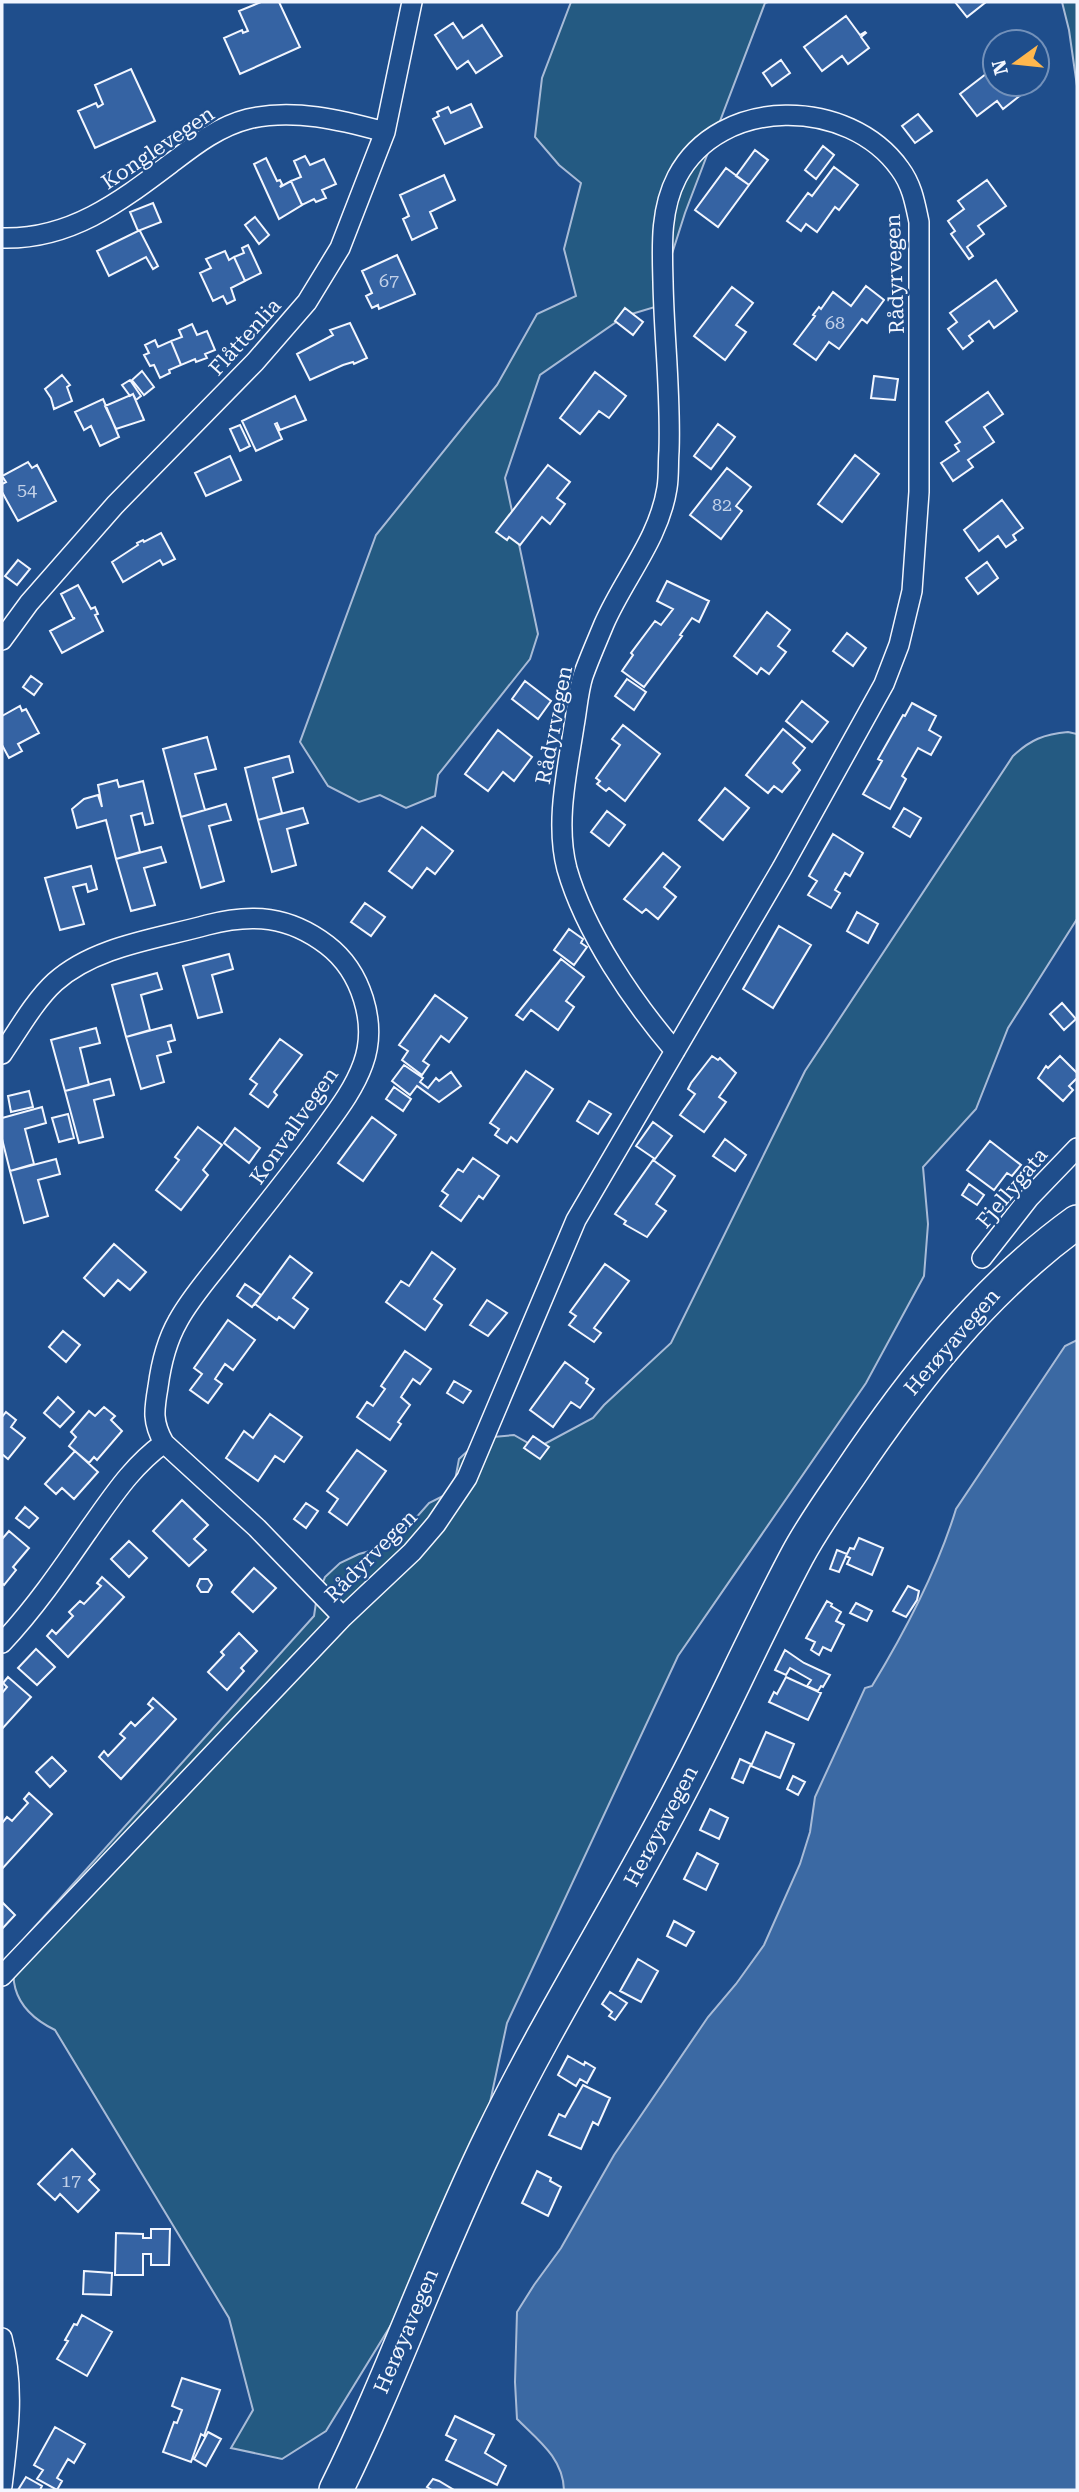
<svg xmlns="http://www.w3.org/2000/svg" width="1079" height="2492" font-family="'Roboto Serif',serif">
<style>
.green{fill:#245a82;stroke:#a8bbd7;stroke-width:2}
.water{fill:#3b69a3;stroke:#a8bbd7;stroke-width:2}
.building{fill:#3563a3;stroke:#f2f6ff;stroke-width:2}
.lines{fill:none;stroke-linecap:round;stroke-linejoin:round}
.minor-casing{stroke:#f2f6ff;stroke-width:22}
.trunk-casing{stroke:#f2f6ff;stroke-width:36}
.minor{stroke:#1f4e8c;stroke-width:19}
.trunk{stroke:#1f4e8c;stroke-width:33}
.labels{text-anchor:middle;dominant-baseline:central;stroke-width:5;stroke-linejoin:round;paint-order:stroke}
.number-label{font-size:18px;fill:#c3d1e8}
.street-label{font-size:21px;fill:#f2f6ff;stroke:#1f4e8c}
</style>
<rect width="100%" height="100%" fill="#1f4e8c"/>
<!-- green -->
<path class="green" d="M571,2H768L765,3L685,213L655,307L625,316L540,375L505,478L538,634L530,659L438,775L435,796L406,808L380,795L359,802L328,786L300,742L376,535L497,385L537,314L576,296L564,249L581,183L559,165L535,137L542,78Z
M1062,2H1077V86L1069,30Z
M1068,732L1077,734V919L1008,1028L976,1109L923,1167L928,1224L924,1276L866,1383L678,1656L507,2023L470,2196L326,2431L282,2459L231,2448L253,2410L229,2318L55,2030C12,2009 1,1973 29,1933L314,1616L317,1596L325,1577L340,1563L359,1554L392,1545L429,1503L453,1491L459,1459L474,1445L493,1437L514,1435L537,1448L593,1418L604,1405L671,1343L805,1071L1013,756C1030,740 1044,734 1068,732Z"/>
<!-- water -->
<path class="water" d="M1077,1340V2490H564C563,2458 538,2440 517,2419L515,2382L517,2312L534,2285L561,2248L614,2155L708,2017L736,1984L764,1945L800,1864L810,1832L815,1797L865,1688L872,1686C906,1630 937,1571 956,1509L1065,1346Z"/>
<!-- building -->
<path class="building" d="M261,2H279L300,47L240,74L224,38L242,30L243,33L248,31L239,11Z
M955,2H986L967,17Z
M846,16L860,35L865,32L866,33L861,37L869,48L848,64L842,56L822,71L804,47Z
M453,23L463,38L482,25L502,56L476,73L468,61L457,69L435,35Z
M781,60L790,73L772,86L763,73Z
M995,67V84H1021L1026,91L1003,109L997,101L977,116L960,94Z
M131,69L155,121L95,148L78,111L96,103L98,107L103,104L95,85Z
M471,104L482,127L445,144L433,119L439,116L437,112L448,107L451,113Z
M918,114L932,131L915,143L902,126Z
M823,146L834,155L816,179L805,170Z
M755,150L768,160L749,185L736,176Z
M305,156L310,165L324,159L336,184L322,190L326,198L316,202L314,199L302,205L291,181L301,177L294,161Z
M266,158L277,181L280,180L282,184L280,187L291,181L302,205L279,219L254,164Z
M834,167L858,185L839,210L835,207L817,232L806,224L801,231L787,221L808,193L812,196Z
M726,168L749,185L718,227L695,210Z
M444,175L455,200L430,212L437,228L412,240L403,219L409,216L400,195Z
M987,180L1006,206L978,226L984,234L967,247L973,256L969,259L951,234L955,231L948,221L964,209L958,201Z
M153,203L161,222L138,231L130,212Z
M255,217L269,235L259,244L245,225Z
M138,231H140L158,266L153,269L146,257L109,276L97,251Z
M248,245L261,273L245,281L234,257L244,253L242,248Z
M225,251L229,260L234,257L245,281L231,288L235,300L227,304L223,296L213,301L200,273L211,268L206,259Z
M397,255L415,294L379,309L378,305L372,308L366,296L372,293L362,271Z
M996,280L1017,311L994,328L989,321L969,336L973,341L963,349L948,329L957,322L950,313Z
M866,286L884,300L867,323L862,319L839,349L829,342L816,360L794,344L815,316L813,315L819,307L821,309L833,292L851,306Z
M732,287L753,303L736,325L746,332L725,360L694,336Z
M625,308L643,322L633,335L615,321Z
M350,323L367,358L354,364L353,362L343,365L310,380L297,354L333,335L330,330Z
M192,324L197,335L207,331L215,350L205,354L207,358L196,362L195,359L181,365L171,341L182,337L179,330Z
M155,340L158,347L171,341L181,365L169,370L170,373L160,378L154,365L150,366L144,355L149,353L145,345Z
M142,371L154,387L144,395L132,380Z
M595,372L626,396L609,418L599,411L580,434L560,418Z
M62,375L70,385L67,387L72,401L54,409L51,398L45,389Z
M874,376L898,379L895,400L871,398Z
M130,380L141,396L136,400L133,394L130,396L122,385Z
M988,392L1003,414L984,427L994,442L968,460L973,467L953,481L941,463L959,451L955,445L960,442L946,422Z
M133,394L144,420L116,429L105,406Z
M295,396L306,420L280,430L277,423L275,424L282,439L256,451L242,421Z
M103,399L119,437L100,446L91,426L84,430L75,412Z
M718,424L735,437L711,469L694,456Z
M240,425L250,446L240,451L230,429Z
M855,455L879,474L842,522L818,504Z
M230,456L241,480L206,496L195,473Z
M28,462L32,468L37,465L56,501L18,521L2,492V484L6,482L2,476Z
M548,465L570,482L557,498L565,504L550,524L542,517L520,545L509,537L507,540L496,532Z
M727,468L751,487L736,506L742,511L721,539L690,515Z
M1002,500L1023,528L1013,535L1016,540L1006,547L998,536L979,551L964,530Z
M161,533L175,559L163,565L160,560L123,582L112,562L138,545L137,543L143,540L144,542Z
M18,560L30,569L17,585L5,576Z
M987,562L998,578L978,594L966,578Z
M667,581L709,601L699,622L692,618L680,635L682,636L644,687L622,671L633,655L631,653L655,621L661,625L673,609L657,601Z
M78,585L91,609L95,607L98,614L95,615L103,631L62,653L50,631L75,618H73L61,594Z
M767,612L790,630L778,646L786,652L769,674L761,668L757,674L734,656Z
M847,633L866,648L853,666L833,651Z
M31,676L42,684L34,695L23,687Z
M627,679L646,692L634,710L615,696Z
M525,681L551,701L538,719L512,699Z
M802,701L828,722L812,742L786,721Z
M912,703L936,716L929,730L941,737L931,755L918,748L902,776L906,779L890,809L863,794L882,761L878,759L903,715L905,716Z
M20,706L22,711L26,709L39,733L18,744L22,751L9,758L2,745V716Z
M623,725L660,754L625,801L609,788L606,791L597,784L600,781L596,778L620,745L612,739Z
M783,729L805,748L793,763L800,770L782,792L774,786L768,793L746,775Z
M498,730L532,757L514,781L503,772L488,791L465,774Z
M207,737L216,769L195,774L205,810L181,817L163,749Z
M289,756L293,772L273,778L282,813L258,820L245,768Z
M117,780L119,787L143,781L153,823L145,825L142,813L131,816L140,852L116,859L106,820L77,828L72,809L84,799L98,795L102,807L98,785Z
M725,788L749,808L723,840L699,820Z
M226,804L231,820L209,826L224,881L201,888L181,817Z
M303,808L308,823L287,829L296,865L272,872L258,820Z
M904,808L921,818L910,837L893,827Z
M607,811L625,825L609,846L591,832Z
M422,827L453,851L435,874L427,868L412,888L389,871Z
M833,834L863,853L850,876L845,873L835,890L840,893L831,908L808,895L817,881L809,876Z
M161,847L166,862L144,868L155,905L131,911L116,859Z
M663,853L680,867L664,887L676,897L658,919L646,909L642,913L624,899Z
M91,866L97,889L88,892L86,884L73,887L84,924L60,930L45,878Z
M365,903L385,917L371,936L351,922Z
M857,912L878,924L868,943L847,931Z
M779,926L811,945L773,1008L743,989Z
M569,929L583,939L581,943L587,947L574,965L554,950Z
M229,954L233,969L212,975L222,1012L198,1018L183,966Z
M561,959L584,977L566,1001L574,1007L558,1030L531,1010L523,1020L516,1015Z
M157,973L162,989L141,995L150,1030L126,1037L112,985Z
M435,995L467,1018L449,1042L441,1036L423,1061L429,1065L422,1075L402,1060L408,1051L399,1045Z
M1062,1003L1076,1019L1064,1030L1050,1014Z
M171,1025L175,1040L168,1042L171,1052L157,1056L164,1082L141,1089L126,1037Z
M96,1028L100,1043L80,1048L89,1085L65,1091L51,1040Z
M280,1039L302,1055L274,1092L277,1095L268,1107L250,1094L257,1084L250,1079Z
M712,1056L718,1060L720,1058L736,1073L719,1097L726,1102L704,1132L680,1115L695,1094L688,1089L691,1083Z
M1060,1056L1077,1073V1078L1069,1086L1073,1090L1063,1101L1038,1078L1046,1066L1048,1068Z
M404,1065L423,1078L420,1082L428,1088L436,1078L439,1081L451,1072L461,1086L439,1102L417,1086L410,1095L392,1081Z
M526,1071L553,1089L517,1142L511,1137L507,1143L495,1135L499,1129L490,1123Z
M110,1079L114,1095L94,1100L103,1137L79,1143L65,1091Z
M394,1087L411,1099L403,1111L386,1099Z
M29,1091L33,1107L11,1112L8,1096Z
M589,1101L611,1114L598,1134L577,1121Z
M42,1107L46,1123L25,1129L34,1164L10,1171L2,1139V1118Z
M68,1114L74,1138L59,1142L52,1118Z
M372,1117L396,1135L363,1181L338,1163Z
M653,1122L672,1136L655,1159L636,1146Z
M198,1127L222,1145L203,1170L208,1175L181,1210L156,1190L179,1160L175,1157Z
M235,1128L260,1148L249,1163L224,1143Z
M725,1139L746,1155L735,1171L713,1156Z
M990,1141L1021,1165L1012,1176L1007,1173L994,1190L967,1170Z
M473,1158L499,1176L483,1199L479,1196L461,1221L440,1206L448,1195L442,1191L458,1169L463,1172Z
M56,1159L60,1174L38,1180L48,1216L24,1223L10,1171Z
M653,1160L675,1176L656,1204L666,1211L647,1237L624,1224L626,1221L615,1214Z
M969,1184L984,1195L977,1205L962,1195Z
M114,1244L146,1272L130,1290L118,1280L104,1296L84,1278Z
M432,1252L455,1269L434,1299L442,1305L425,1330L386,1302L401,1281L409,1286Z
M290,1256L312,1273L293,1298L308,1309L294,1328L279,1317L277,1320L255,1304Z
M605,1264L629,1281L594,1328L601,1333L594,1342L569,1325L576,1316L570,1312Z
M245,1284L261,1295L252,1307L237,1296Z
M487,1300L507,1313L488,1336L470,1325Z
M228,1320L255,1340L233,1370L225,1364L215,1379L222,1384L208,1403L190,1390L202,1374L194,1368Z
M63,1331L80,1345L66,1362L49,1347Z
M405,1351L431,1369L420,1384L413,1379L401,1397L410,1405L398,1422L401,1424L390,1440L357,1417L367,1402L373,1406L385,1389L381,1386Z
M565,1362L588,1379L586,1383L594,1389L580,1408L571,1402L553,1427L530,1410Z
M454,1381L471,1391L463,1403L447,1393Z
M58,1397L74,1412L60,1427L44,1413Z
M104,1407L115,1416L111,1420L122,1431L97,1460L94,1457L89,1463L69,1446L76,1437L71,1432L89,1411L95,1416Z
M6,1412L16,1420L11,1427L25,1438L8,1459L2,1454V1417Z
M270,1414L302,1437L284,1462L275,1456L258,1481L226,1458L244,1431L253,1438Z
M533,1436L549,1447L540,1459L524,1448Z
M357,1450L386,1471L347,1525L329,1512L338,1499L327,1491Z
M75,1451L98,1472L74,1499L62,1488L56,1494L45,1484Z
M182,1500L208,1525L194,1539L206,1550L189,1566L153,1531Z
M306,1503L318,1511L306,1528L294,1519Z
M25,1507L38,1518L29,1528L16,1518Z
M9,1531L29,1548L13,1567L16,1570L4,1585L2,1583V1536L3,1538Z
M859,1538L883,1548L872,1575L847,1564L850,1558L846,1556L850,1548L854,1549Z
M129,1541L147,1558L129,1577L111,1559Z
M837,1550L847,1554L839,1572L830,1569Z
M254,1568L276,1588L253,1612L232,1592Z
M102,1577L124,1597L68,1657L47,1636L52,1630L56,1634L73,1616L69,1612L80,1601L84,1604L101,1586L97,1583Z
M200,1579H208L212,1585L208,1592H201L197,1586Z
M908,1586L919,1591L917,1600L906,1617L893,1611Z
M827,1601L832,1604L831,1606L841,1612L836,1621L844,1625L831,1651L823,1647L819,1655L811,1650L815,1642L806,1638Z
M856,1603L872,1611L867,1621L850,1613Z
M239,1633L257,1651L241,1668L244,1671L227,1690L208,1672L224,1655L221,1652Z
M36,1649L55,1667L37,1685L18,1668Z
M785,1650L804,1663L830,1675L823,1687L821,1686L818,1691L807,1686L811,1680L790,1668L786,1675L775,1670Z
M8,1677L31,1697L2,1729V1693L7,1687L3,1683Z
M786,1677L821,1693L808,1720L769,1702L774,1692L777,1694Z
M153,1698L176,1719L121,1779L99,1757L104,1751L108,1756L125,1738L120,1734L131,1722L135,1726L153,1708L148,1704Z
M766,1732L794,1744L780,1778L751,1766Z
M52,1757L66,1771L50,1787L36,1772Z
M740,1759L751,1764L743,1783L732,1778Z
M793,1776L805,1782L798,1795L787,1789Z
M29,1793L52,1814L2,1869V1823L7,1817L12,1821L28,1803L24,1799Z
M710,1809L728,1818L719,1839L700,1830Z
M697,1853L718,1864L706,1890L684,1879Z
M2,1902L15,1915L2,1929Z
M674,1921L694,1932L686,1946L667,1936Z
M638,1959L658,1971L641,2002L620,1991Z
M610,1992L627,2003L615,2020L609,2016L612,2012L602,2004Z
M568,2056L584,2065L585,2062L595,2068L587,2083L580,2079L576,2086L558,2075Z
M583,2085L610,2098L598,2125L593,2122L581,2149L549,2135L559,2114L565,2117Z
M72,2149L95,2174L89,2180L99,2190L78,2212L60,2194L55,2200L38,2184Z
M537,2171L551,2178L550,2181L561,2187L548,2216L522,2203Z
M151,2229H170L169,2265H151V2254H143V2275H115L116,2233L143,2234V2238H151Z
M84,2271L112,2273L111,2295L83,2294Z
M82,2315L112,2332L87,2376L57,2359L68,2341L65,2340L74,2324L77,2325Z
M182,2378L220,2390L204,2436L201,2434L191,2462L163,2452L174,2422L177,2423L182,2410L172,2406Z
M455,2416L494,2435L485,2453L506,2466L497,2485L446,2460L456,2440L446,2435Z
M55,2427L85,2444L74,2463L68,2459L57,2478L62,2481L57,2490L37,2479L43,2470L34,2465Z
M208,2432L221,2439L206,2466L194,2459Z
M26,2477L42,2486L40,2490H18Z
M433,2479L439,2481L454,2490H432L427,2487Z"/>
<g class="lines">
<defs>
<path id="minor" d="M2,238C71,240 121,201 174,161C196,144 220,126 248,119C293,108 341,120 385,132
M2,640L29,603L115,505L255,362L307,302L340,248L385,132L412,2
M2,1054C17,1032 35,1000 55,982C95,946 157,939 207,925C252,913 289,916 327,945C361,971 378,1023 363,1064C353,1092 333,1116 316,1140C287,1179 257,1216 228,1253C211,1275 191,1297 178,1321C166,1342 161,1364 158,1387C154,1410 152,1422 164,1443L257,1528L343,1617
M982,1258L1029,1198L1077,1148
M2,1643C35,1608 63,1567 90,1528C113,1496 132,1466 164,1443
M2,1976L343,1617L412,1552L436,1524L467,1478L576,1220L782,868L884,684L899,645L912,591L919,492V222C915,203 912,185 900,169C849,97 720,95 677,177C660,210 662,246 663,282C664,338 671,394 669,451C668,463 669,476 667,488C659,539 624,578 604,624C597,641 589,659 583,676C578,692 577,710 574,726C567,772 555,823 567,869C585,932 633,1002 675,1051
M2,2338C15,2387 8,2437 2,2486"/>
<path id="trunk" d="M336,2490C393,2375 435,2252 492,2136C550,2016 623,1902 684,1783C723,1708 757,1631 797,1556C812,1528 831,1501 849,1475C912,1381 984,1289 1077,1222"/>
</defs>
<!-- minor casing -->
<use href="#minor" class="minor-casing"/>
<!-- trunk casing -->
<use href="#trunk" class="trunk-casing"/>
<!-- minor -->
<use href="#minor" class="minor"/>
<!-- trunk -->
<use href="#trunk" class="trunk"/>
</g>
<g class="labels">
<!-- number labels -->
<g class="number-label">
<text x="389" y="280">67</text>
<text x="835" y="322">68</text>
<text x="27" y="489">54</text>
<text x="722" y="504">82</text>
<text x="71" y="2180">17</text>
</g>
<!-- street labels -->
<g class="street-label">
<text transform="translate(158 148) rotate(-34)">Konglevegen</text>
<text transform="translate(895 274) rotate(-92)">Rådyrvegen</text>
<text transform="translate(245 337) rotate(-48)">Flåttenlia</text>
<text transform="translate(554 725) rotate(-79)">Rådyrvegen</text>
<text transform="translate(294 1126) rotate(-55)">Konvallvegen</text>
<text transform="translate(1012 1188) rotate(-50)">Fjellygata</text>
<text transform="translate(952 1342) rotate(-49)">Herøyavegen</text>
<text transform="translate(371 1556) rotate(-45)">Rådyrvegen</text>
<text transform="translate(661 1826) rotate(-62)">Herøyavegen</text>
<text transform="translate(406 2331) rotate(-67)">Herøyavegen</text>
</g>
</g>
<!-- border -->
<rect width="1079" height="2492" fill="none" stroke="#f2f6ff" stroke-width="7"/>
<!-- north arrow -->
<g transform="translate(1016 63) rotate(255)"><circle r="33" fill="#1f4e8c" stroke="#7391ba" stroke-width="2"/>
<path d="M0-5L12 26L0 18L-12 26Z" fill="#ffb74d"/>
<text y="-10" font-size="19" font-weight="bold" text-anchor="middle" fill="#f2f6ff">N</text>
</g>
</svg>
